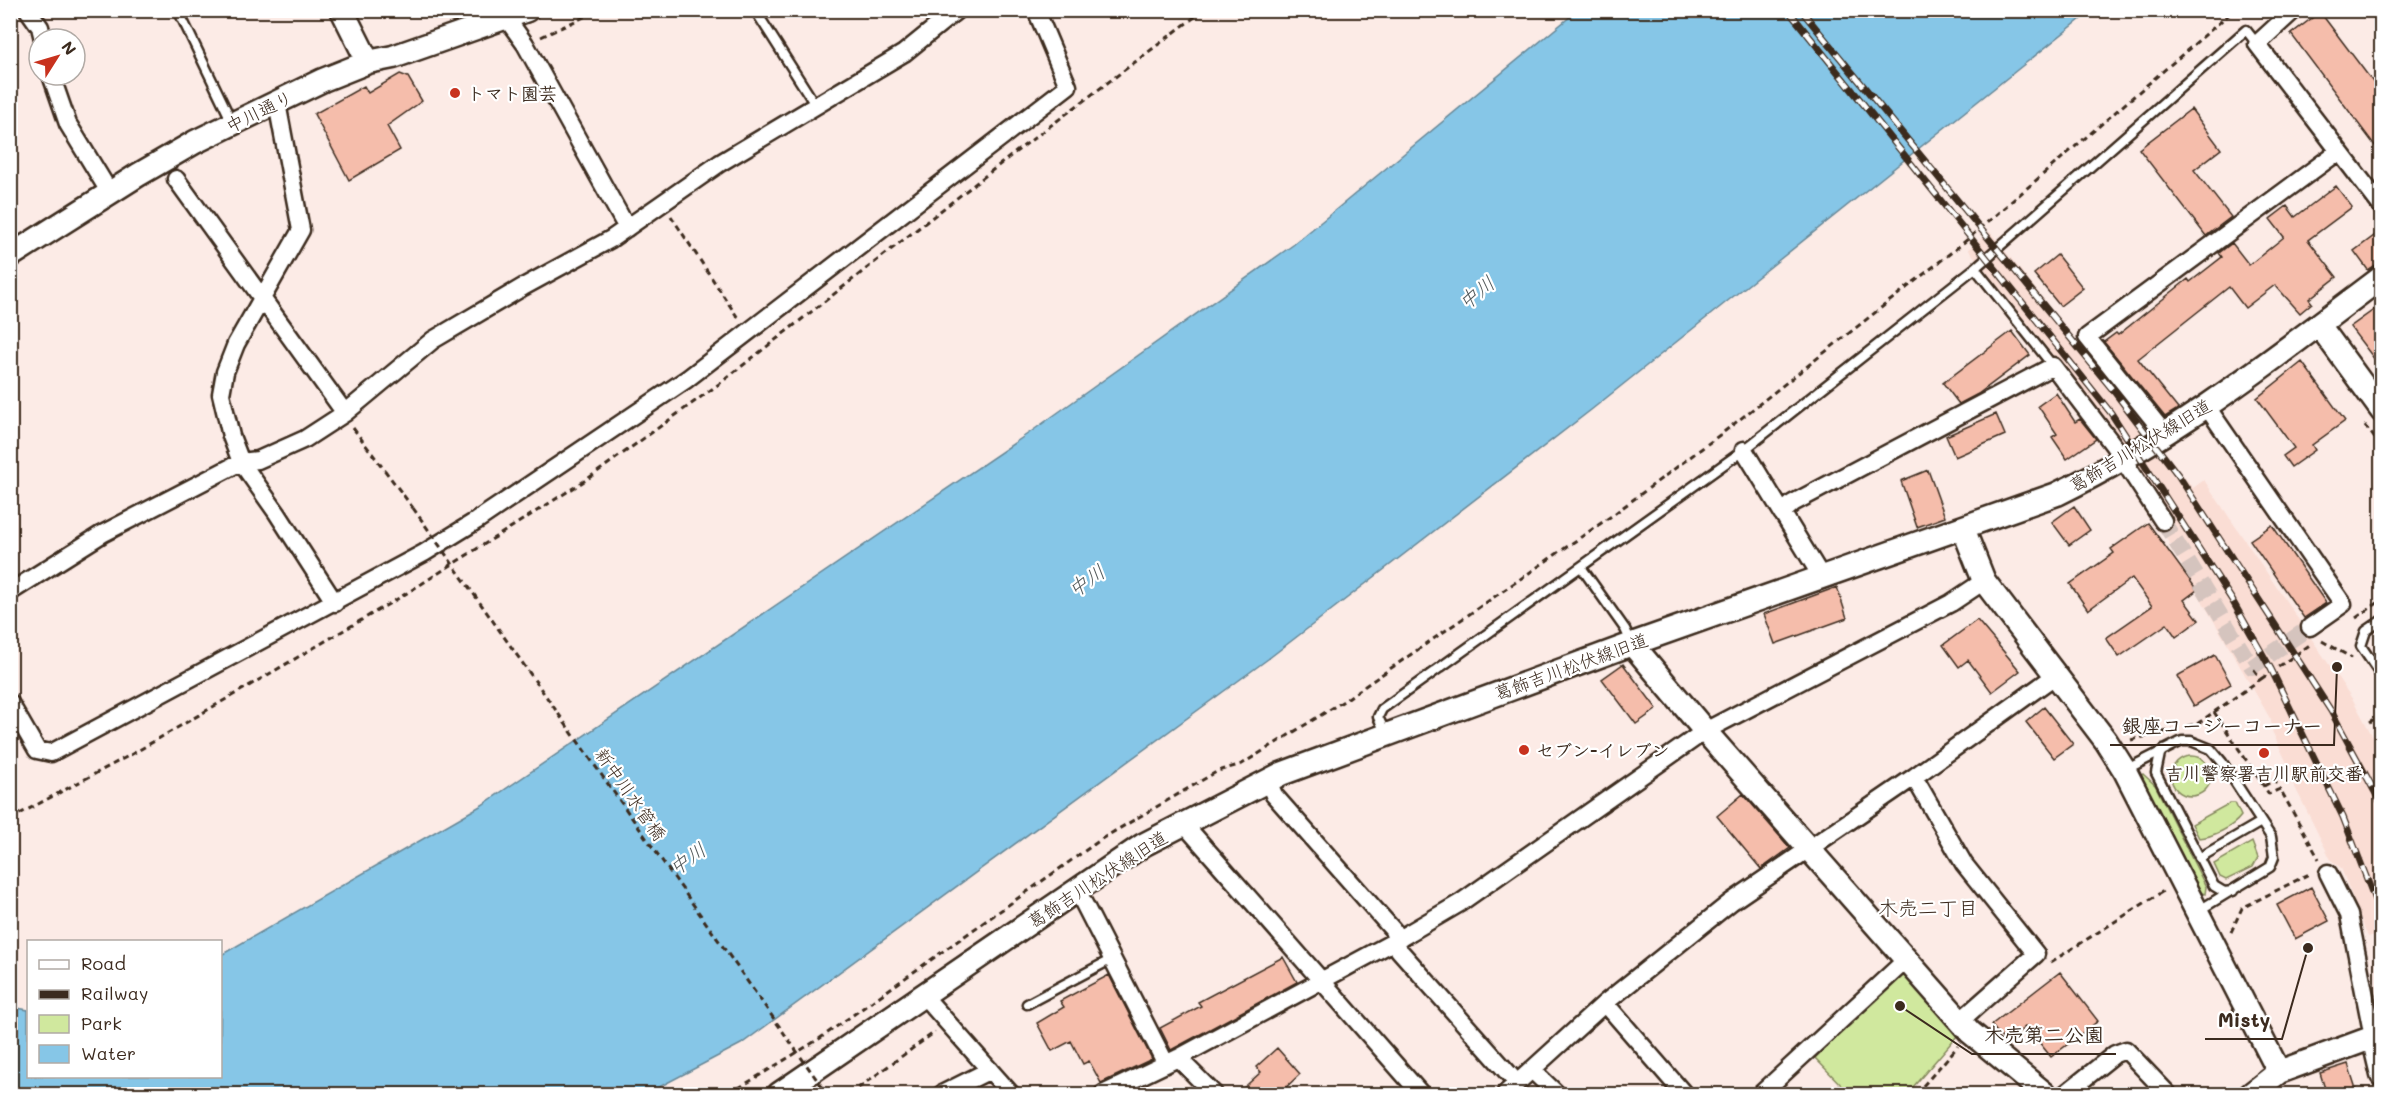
<svg xmlns="http://www.w3.org/2000/svg" width="2392" height="1105" font-family="Mali,'Klee One',sans-serif">
<style>
.built{fill:#faddd4}
.green{fill:#d0e89e;stroke:#86895e;stroke-width:1.5}
.water{fill:#86c6e7;stroke:#688897;stroke-width:1.5}
.building{fill:#f5bdab;stroke:#3b2a1e;stroke-width:1.5}
.lines{fill:none;stroke-linecap:round;stroke-linejoin:round}
.street-tunnel{stroke:#d5c4be;stroke-width:16;stroke-dasharray:16 8;stroke-linecap:butt}
.lane-casing{stroke:#3b2a1e;stroke-width:13}
.street-casing{stroke:#3b2a1e;stroke-width:21}
.secondary-casing{stroke:#3b2a1e;stroke-width:27}
.path{stroke:#3b2a1e;stroke-width:3;stroke-dasharray:6 4.5;stroke-linecap:butt}
.lane{stroke:#fff;stroke-width:8}
.street{stroke:#fff;stroke-width:16}
.secondary{stroke:#fff;stroke-width:22}
.rail-casing{stroke:#3b2a1e;stroke-width:7}
.rail{stroke:#fff;stroke-width:4.5;stroke-dasharray:14;stroke-linecap:butt}
.path-bridge{stroke:#3b2a1e;stroke-width:3;stroke-dasharray:6 4.5;stroke-linecap:butt}
.poi-dot{fill:#c8321e;stroke:#fff;stroke-width:2}
.labels{text-anchor:middle;dominant-baseline:central;stroke-width:4.5;stroke-linejoin:round;paint-order:stroke}
.poi-label{font-size:18px;font-weight:bold;fill:#3b2a1e;stroke:#fff;text-anchor:start}
.street-label{font-size:18px;fill:#3b2a1e;stroke:#fff}
.water-label{font-size:20px;font-style:italic;fill:#52595a;stroke:#fff}
.neighbourhood-label{font-size:20px;fill:#3b2a1e;stroke:#fff}
.leader{fill:none;stroke:#3b2a1e;stroke-width:2}
.callout-dot{fill:#3b2a1e;stroke:#fff;stroke-width:2}
.callout-label{font-size:20px;text-anchor:middle;font-weight:bold;fill:#3b2a1e;stroke:#fff;stroke-width:4.5;stroke-linejoin:round;paint-order:stroke}
</style>
<rect width="100%" height="100%" fill="#fcebe6"/>
<filter id="ink" filterUnits="userSpaceOnUse"><feTurbulence type="fractalNoise" baseFrequency=".0167" numOctaves="2"/><feDisplacementMap in="SourceGraphic" scale="12" xChannelSelector="R" yChannelSelector="G"/><feConvolveMatrix kernelMatrix="1 2 1 2 8 2 1 2 1" color-interpolation-filters="sRGB"/></filter>
<g filter="url(#ink)">
<!-- built -->
<path class="built" d="M1990,232L2193,488L2204,480L2353,700L2381,752V942L2378,934L2368,937L2341,868L2331,860L2290,777L2292,774L2272,731L2271,720L2081,391L1968,249Z"/>
<!-- green -->
<path class="green" d="M2171 776a20 20 0 1 1 40 0a20 20 0 1 1-40 0Z
M2143,774L2155,785L2206,887L2205,894L2199,892L2140,781V776Z
M2230,803H2235L2241,816C2233,827 2213,837 2199,838L2192,824Z
M2252,842L2258,858L2253,867L2226,880L2220,877L2214,864Z
M1898,975L1908,976L1957,1036L1907,1094H1845L1847,1091L1815,1058Z"/>
<!-- water -->
<path class="water" d="M1577,11H2091L1591,410L1268,659L741,1044L646,1094H11V1007L28,1010V1076H220L221,955L482,805L1032,431L1293,245Z"/>
<!-- building -->
<path class="building" d="M2320,12L2382,94V155L2291,34Z
M400,74L408,77L422,101L387,126L400,150L349,180L314,114L364,86L368,93Z
M2191,109L2221,149L2194,170L2231,217L2206,236L2139,149Z
M2336,186L2352,207L2308,240L2337,277L2309,299L2312,303L2300,313L2275,285L2245,308L2229,287L2138,359L2178,409L2165,417L2104,342L2116,333L2118,335L2188,279L2190,282L2222,257L2219,253L2232,243L2249,265L2284,237L2270,219L2287,206L2295,217Z
M2382,230V261L2368,270L2354,251Z
M2057,255L2083,288L2060,306L2034,274Z
M2375,309L2382,318V369L2350,327Z
M2012,331L2030,355L1978,394L1959,404L1943,383Z
M2302,362L2345,421L2312,445L2315,450L2291,467L2283,456L2294,448L2257,398Z
M2056,393L2075,422L2080,419L2096,439L2067,459L2052,437L2057,434L2038,406Z
M1996,414L2005,435L1955,457L1946,436Z
M1928,470L1945,517L1917,527L1901,481Z
M2074,506L2090,530L2069,545L2052,522Z
M2148,523L2197,590L2184,600L2199,620L2176,637L2167,624L2119,657L2106,638L2152,606L2132,578L2088,610L2070,584L2114,553L2111,549Z
M2272,525L2326,603L2304,618L2250,540Z
M1837,587L1847,618L1775,644L1764,614Z
M1977,620L2020,671L1992,692L1968,660L1959,667L1943,645Z
M2215,655L2231,684L2194,706L2177,676Z
M1623,664L1657,709L1636,724L1602,679Z
M2044,707L2073,744L2054,758L2026,722Z
M1743,794L1790,848L1761,869L1717,816Z
M2311,887L2329,921L2295,939L2277,905Z
M1283,957L1297,982L1171,1050L1160,1028L1201,1006L1198,1002Z
M2060,972L2098,1021L2051,1057L2026,1026L2006,1043L1991,1025Z
M1109,975L1152,1059L1101,1083L1089,1061L1083,1064L1071,1041L1052,1051L1037,1023L1064,1007L1060,1001Z
M1277,1048L1300,1074L1278,1095H1236L1261,1072L1256,1067Z
M2348,1064L2358,1095H2327L2320,1073Z"/>
<g class="lines">
<!-- street-tunnel -->
<path class="street-tunnel" d="M2163,521L2252,667L2310,627"/>
<defs>
<path id="lane" d="M178,10L233,124
M755,10L816,106
M1975,268L2053,366
M1581,567L1625,629L1632,644
M2382,620L2366,631L2361,646L2382,677
M1386,734L1378,717L1382,709L1744,450L1975,268L2246,30L2257,44
M2163,750L2160,754L2156,773L2214,886L2224,892L2233,891
M2125,770L2182,741H2191L2211,749L2222,762L2271,837L2274,857L2270,867L2198,911
M2199,858L2261,822
M1027,1004L1112,959"/>
<path id="street" d="M28,10L40,27L43,39
M2294,10L2257,44L2382,207
M507,19L525,44L627,228
M51,75L68,124L110,193
M277,103L301,230L236,344L225,372L221,394L231,436L241,462L277,513L335,603
M176,179L345,413
M2207,407L2343,604L2310,627
M2165,434L2087,337L2339,151
M1744,450L1821,576
M1782,513L1793,503L2053,366L2114,446L2163,521
M10,592L102,534L241,462L258,460L305,439L345,413L433,340L523,287L611,239L720,163L904,53L957,10
M10,703L37,750L51,753L424,553L476,521L687,379L1068,86L1036,10
M1914,777L1964,864L2036,954L1960,1021
M1268,781L1274,795L1393,930L1399,950L1517,1083
M1184,824L1421,1094
M2328,873L2349,915L2373,1037
M1077,890L1166,1064
M923,995L1011,1094
M1605,1003L1684,1094
M1178,1058L1214,1094
M1532,1070L1557,1094
M942,1094L990,1070
M1103,1094L1178,1058L1397,940L1460,903L1705,731L1951,603L1984,581
M1505,1094L1605,1003L1731,902L1914,777L2056,675
M1761,1094L1906,960
M2065,1094L2115,1054L2126,1050L2168,1094"/>
<path id="secondary" d="M342,10L368,62
M10,256L138,175L195,142L323,80L368,62L393,57L527,10
M2319,325L2382,411
M1963,528L1984,581L2106,741L2125,771L2279,1072
M1632,644L1705,731L1970,1032L2045,1094
M2373,1037L2382,1075
M779,1094L1143,845L1281,774L1632,644L2057,494C2175,437 2277,356 2382,277
M2251,1094L2279,1072L2382,1034"/>
</defs>
<!-- lane casing -->
<use href="#lane" class="lane-casing"/>
<!-- street casing -->
<use href="#street" class="street-casing"/>
<!-- secondary casing -->
<use href="#secondary" class="secondary-casing"/>
<!-- path -->
<path class="path" d="M541,37L599,10
M671,216L738,318
M2365,425L2382,448
M353,428L413,508
M2356,618L2382,600
M2322,641L2352,658
M2261,679L2311,644
M2214,712L2269,794L2280,789L2319,859
M2370,722L2382,714
M2187,726L2197,724L2261,679L2252,667
M2131,740L2172,730
M2264,786L2274,780L2280,789
M10,819L134,753L399,598L586,480L719,384L1017,151L1204,10
M2231,932L2242,908L2311,873
M2051,962L2165,890
M729,1094L819,1039L1103,838L1218,771L1242,764L1342,702L1610,517L1725,431L1962,244L2234,10
M850,1094L935,1032
M1916,1094L1958,1046"/>
<!-- lane -->
<use href="#lane" class="lane"/>
<!-- street -->
<use href="#street" class="street"/>
<!-- secondary -->
<use href="#secondary" class="secondary"/>
<defs>
<path id="rail" d="M1788,10L2111,413L2232,600L2271,669L2343,817L2382,918
M1801,10L2113,390L2178,475L2331,711L2382,805"/>
</defs>
<!-- rail casing -->
<use href="#rail" class="rail-casing"/>
<!-- rail -->
<use href="#rail" class="rail"/>
<!-- path-bridge -->
<path class="path-bridge" d="M413,508L827,1094"/>
</g>
</g>
<!-- markers -->
<g class="poi-dot">
<circle cx="455" cy="93" r="6"/>
<circle cx="1524" cy="750" r="6"/>
<circle cx="2264" cy="753" r="6"/>
</g>
<g class="labels">
<!-- poi labels -->
<g class="poi-label">
<text x="467" y="93">トマト園芸</text>
<text x="1536" y="750">セブン-イレブン</text>
<text x="2264" y="773" text-anchor="middle">吉川警察署吉川駅前交番</text>
</g>
<!-- street labels -->
<g class="street-label">
<text transform="translate(259 111) rotate(-26)">中川通り</text>
<text transform="translate(2140 445) rotate(-31)">葛飾吉川松伏線旧道</text>
<text transform="translate(1571 666) rotate(-20)">葛飾吉川松伏線旧道</text>
<text transform="translate(631 794) rotate(55)">新中川水管橋</text>
<text transform="translate(1097 879) rotate(-33)">葛飾吉川松伏線旧道</text>
</g>
<!-- water labels -->
<g class="water-label">
<text transform="translate(1476 292) rotate(-39)">中川</text>
<text transform="translate(1086 580) rotate(-35)">中川</text>
<text transform="translate(687 858) rotate(-35)">中川</text>
</g>
<!-- neighbourhood labels -->
<g class="neighbourhood-label">
<text x="1928" y="907">木売二丁目</text>
</g>
</g>
<!-- callouts -->
<path class="leader" d="M2337 667L2334 745H2110M2308 948L2282 1039H2205M1900 1006L1972 1054H2116"/>
<g class="callout-dot">
<circle cx="2337" cy="667" r="6"/>
<circle cx="2308" cy="948" r="6"/>
<circle cx="1900" cy="1006" r="6"/>
</g>
<g class="callout-label">
<text x="2222" y="733">銀座コージーコーナー</text>
<text x="2244" y="1027">Misty</text>
<text x="2044" y="1042">木売第二公園</text>
</g>
<!-- margin -->
<rect width="2392" height="1105" fill="none" stroke="#fff" stroke-width="36"/>
<rect x="18" y="18" width="2356" height="1069" fill="none" stroke="#3b2a1e" stroke-width="2" filter="url(#ink)"/>
<!-- legend -->
<rect x="27" y="940" width="195" height="138" fill="#ffffff" stroke="#b1aaa5" stroke-width="1.5"/>
<rect x="39" y="960" width="30" height="9" fill="#ffffff" stroke="#b1aaa5" stroke-width="1.5"/>
<text x="81" y="970" font-size="18" fill="#3b2a1e">Road</text>
<rect x="39" y="990" width="30" height="9" fill="#3b2a1e" stroke="#b1aaa5" stroke-width="1.5"/>
<text x="81" y="1000" font-size="18" fill="#3b2a1e">Railway</text>
<rect x="39" y="1015" width="30" height="18" fill="#d0e89e" stroke="#b1aaa5" stroke-width="1.5"/>
<text x="81" y="1030" font-size="18" fill="#3b2a1e">Park</text>
<rect x="39" y="1045" width="30" height="18" fill="#86c6e7" stroke="#b1aaa5" stroke-width="1.5"/>
<text x="81" y="1060" font-size="18" fill="#3b2a1e">Water</text>
<!-- north arrow -->
<g transform="translate(57 57) rotate(53)"><circle r="28" fill="#ffffff" stroke="#b1aaa5" stroke-width="1.5"/>
<path d="M0-4.5L10 22L0 15L-10 22Z" fill="#c8321e"/>
<text y="-9" font-size="16" font-weight="bold" text-anchor="middle" fill="#3b2a1e">N</text>
</g>
</svg>
